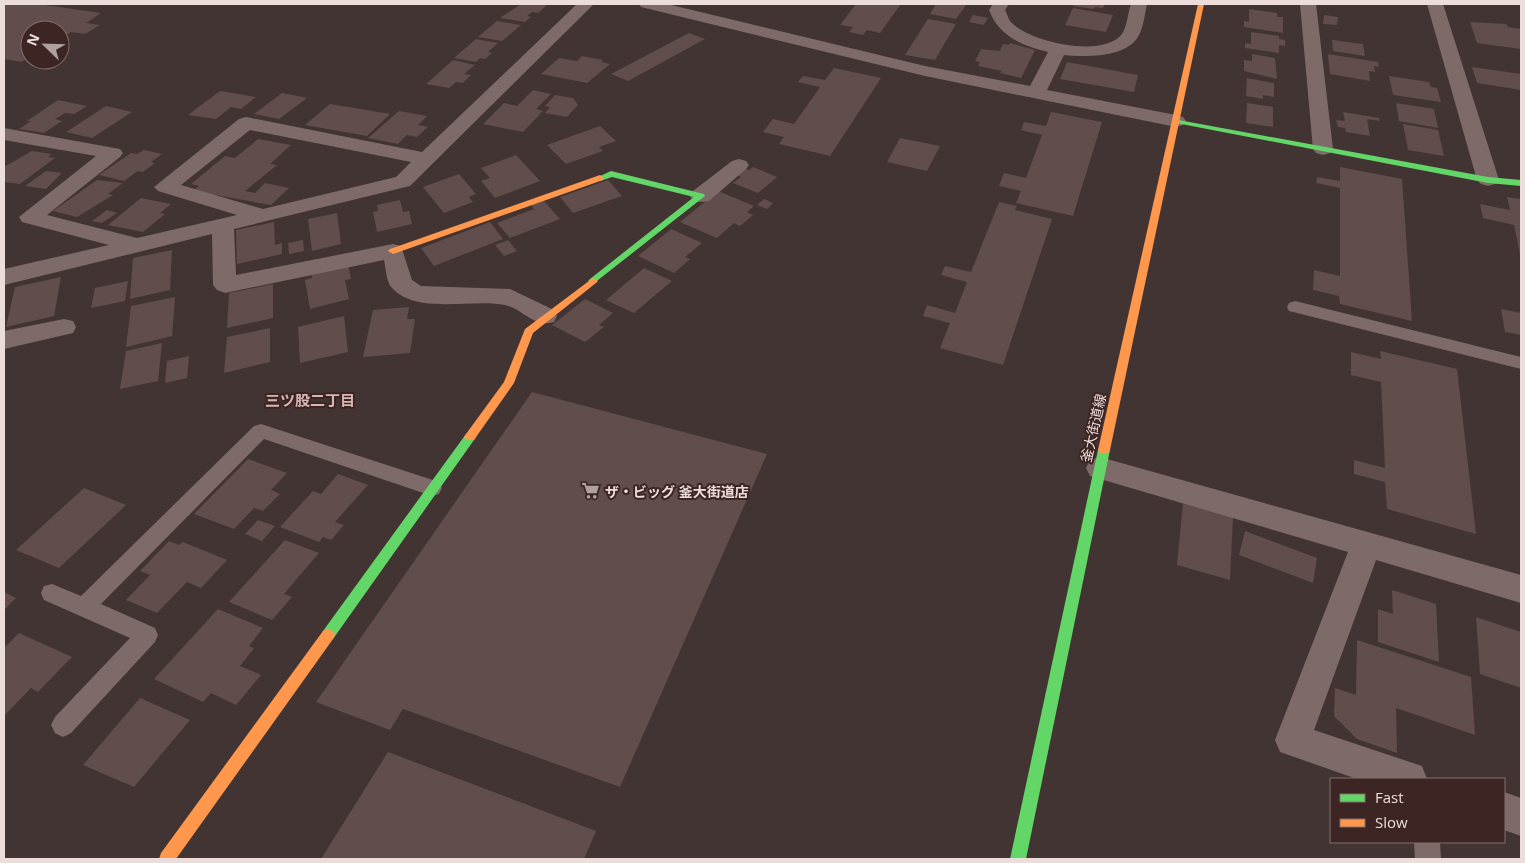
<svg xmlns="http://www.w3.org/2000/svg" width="1525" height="863" font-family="'Open Sans','Noto Sans JP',sans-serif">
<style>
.building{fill:#614d4c}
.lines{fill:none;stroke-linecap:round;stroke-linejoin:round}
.lane{fill:#7e6a69;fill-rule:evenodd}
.street{fill:#7e6a69;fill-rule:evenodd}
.fast{fill:#63d668;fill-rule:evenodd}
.slow{fill:#ff974d;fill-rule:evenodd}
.labels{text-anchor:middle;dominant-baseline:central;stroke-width:4;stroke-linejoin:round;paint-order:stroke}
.street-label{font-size:14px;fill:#ecdcda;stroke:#3d2523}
.poi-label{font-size:14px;font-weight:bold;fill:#ecdcda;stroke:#3d2523;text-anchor:start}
.neighbourhood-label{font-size:15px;font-weight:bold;fill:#d6b7b3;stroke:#3d2523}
</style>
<rect width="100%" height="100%" fill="#423433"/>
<!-- building -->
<path class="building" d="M4,4H38L101,13L86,23L100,25L85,34L71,32L60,38V30H30V57L21,62L4,59Z
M521,4H540L547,5L538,13L532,12L527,16L531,17L525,22L500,18Z
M856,4H901L880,33L867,30L863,35L849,32L853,27L840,25Z
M936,4H967L956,19L930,14Z
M1074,4H1105L1103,8L1095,7L1094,9L1073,6Z
M1073,8L1113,15L1106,32L1065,25Z
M1249,9L1277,13V17H1283V33L1244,27V21L1249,22Z
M973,15L988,18L984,25L969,22Z
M1324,15L1338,17L1337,25L1323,24Z
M928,19L956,24L935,60L905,55Z
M497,21L521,25L502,41L478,37Z
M1470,22L1506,24L1508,27L1521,29V49L1477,43Z
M1251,32L1279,36V39L1285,40V46L1279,45V53L1245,48V43L1251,44Z
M689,33L705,39L628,81L611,74Z
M476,39L498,43L488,52L492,53L485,59L480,58L476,62L454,58Z
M1332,40L1363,44L1365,56L1333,51Z
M1010,43L1035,50L1021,78L1000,73L1002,71L978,66L980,62L975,61L981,49L1000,51L1003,44L1009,45Z
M1252,54L1275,58L1277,79L1244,71V60L1252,61Z
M1328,54L1378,62L1379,67L1374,66L1375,72L1369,71L1370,81L1330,74Z
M582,56L603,60L601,62L610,64L587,83L541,74L559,58L577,61Z
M453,60L475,65L464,74L471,75L463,83L456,82L449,88L426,84Z
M1067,62L1138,75L1134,92L1060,79Z
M1472,67L1521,74V90L1477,83Z
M834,68L881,78L830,156L779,144L784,137L763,132L773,119L794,124L820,87L798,82L803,76L825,80Z
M1389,76L1429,82L1431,87L1437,88L1441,102L1393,95Z
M1247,78L1274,83V97L1263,95V99L1246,96Z
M533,90L551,94L536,109L543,111L523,132L483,124L504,103L517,106Z
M220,91L256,97L241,109L231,107L216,119L188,115Z
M282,93L307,98L279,119L254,114Z
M555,95L573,98L578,105L567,117L545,113L550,107L545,106Z
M58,100L87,106L74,114L65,113L55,119L62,121L44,133L19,129L31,121H27Z
M1247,103L1273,107V127L1246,123Z
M1396,103L1434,109L1438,128L1399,121Z
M330,104L390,114L367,136L305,125Z
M106,106L132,112L92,138L66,132Z
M399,111L427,116L418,125L428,127L417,137L407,135L398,144L368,138Z
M1051,112L1102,122L1073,216L1016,203L1021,191L999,186L1004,173L1026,178L1042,135L1021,130L1024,122L1046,126Z
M1343,112L1379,118L1380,121L1367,119L1370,136L1346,132L1345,128L1338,127L1336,120L1345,121Z
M1403,124L1438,130L1444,156L1408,150Z
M600,126L616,141L599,147L603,151L566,164L547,145Z
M900,138L940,146L927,171L887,162Z
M258,139L291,145L270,164L277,165L245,191L255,193L265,183L289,188L271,205L193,191L199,186L191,184L225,156L235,158Z
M144,150L162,154L151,162L155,163L143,172L138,171L124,181L99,175L131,153L137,154Z
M32,151L52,154L48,157L55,158L20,184L4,182V167Z
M516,155L540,181L495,198L481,181L490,178L481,168Z
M743,167L749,170L753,167L777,177L758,193L733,183L741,177L734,174Z
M1340,167L1402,179L1412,321L1340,304L1339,296L1313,290L1314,270L1340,276V188L1316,183L1317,177L1340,181Z
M46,171L62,173L46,189L25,186Z
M459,174L476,194L469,197L473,202L444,213L423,187Z
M97,180L123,183L108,194L113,195L77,217L53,211Z
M608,180L622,196L573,213L560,197Z
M718,191L754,206L747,212L753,215L740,226L734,223L717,238L680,222Z
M1507,197L1521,199V259L1514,225L1483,218L1480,204L1510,210Z
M141,198L171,204L160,213L165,214L143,232L108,225Z
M764,199L773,203L767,209L757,205Z
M400,200L403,212L409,211L412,224L377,232L373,212L378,211L377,205Z
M544,201L560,219L510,238L497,223L534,209L531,205Z
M999,202L1017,206L1015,210L1052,219L1003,365L940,348L950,323L923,316L927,305L955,313L967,282L941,275L945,266L971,272Z
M107,210L117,213L102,223L92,221Z
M337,213L341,244L312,251L308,219Z
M274,222L275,245L282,243V254L237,264L236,230Z
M490,222L503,239L434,266L421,248Z
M671,229L702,243L685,257L690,259L674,273L638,256Z
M303,240L304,251L289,254L288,243Z
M508,240L517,251L504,256L495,245Z
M172,250L170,290L130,299L133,258Z
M348,263L351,279L345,280L349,299L310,309L305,280L312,278L311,272Z
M644,268L672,281L634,313L606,300Z
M61,277L54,316L6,327L15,287Z
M128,281L125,301L91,308L95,288Z
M273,284V318L227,328L229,293Z
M175,297L172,336L126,347L131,306Z
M585,299L613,313L599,325L604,327L585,342L552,325Z
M409,307L407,319H415L410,353L363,357L373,310Z
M1501,309L1521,313V335L1505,332Z
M344,316L348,352L300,363L298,327Z
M270,328V362L224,373L227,337Z
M162,343L158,381L120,389L126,351Z
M1380,351L1457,369L1476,534L1387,509L1385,482L1354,474V460L1385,468L1381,382L1351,375V352L1381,359Z
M189,356L187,378L165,383L167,361Z
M532,392L767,454L620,787L403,709L390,730L316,702Z
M248,459L287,473L271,490L280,494L263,511L254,508L234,529L194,514Z
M338,474L368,485L335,522L344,525L331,540L323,537L319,542L280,527L313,491L321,494Z
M84,488L126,505L59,568L16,550Z
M1183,503L1233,517L1230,580L1177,565Z
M258,520L275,526L262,541L245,534Z
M1245,531L1317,558L1313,583L1239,555Z
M285,540L319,553L284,594L292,597L272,620L229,602Z
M169,541L179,545L183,542L227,560L201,588L187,582L157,613L126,600L150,575L140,571Z
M1392,590L1436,604L1439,662L1378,642V609L1393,614Z
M4,592L16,598L4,610Z
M218,609L263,628L249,646L254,648L240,666L261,675L236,705L211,693L203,702L154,679Z
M1476,617L1521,632V688L1480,674Z
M19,633L72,657L38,692L31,688L4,716V648Z
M1357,640L1471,677L1475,735L1396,708L1397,753L1357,739L1334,716L1335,688L1356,695Z
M140,698L190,720L134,787L83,765Z
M388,752L596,831L584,859H321Z"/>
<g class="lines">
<!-- lane -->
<path class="lane" d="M1295,301L1521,357V369L1289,311L1287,307L1289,303Z
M261,424L439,482L442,488L439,494L432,496L264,439L101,604L155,628L158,635L155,642L71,733L63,737L55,733L51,725L55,717L130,638L44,600L41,593L44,586L52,584L81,596L254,426Z
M1414,842H1440L1441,859H1415Z"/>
<!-- street -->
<path class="street" d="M577,4H594L410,186L234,229L236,275L393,244L401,246L412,280L421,286L510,289L554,310L557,316L554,322C533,328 523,309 505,305C473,298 418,315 393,289C386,283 386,269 384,260L225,293L217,290L213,285L212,234L4,285V269L109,245L22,222L19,217L96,156L4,140V128L120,149L123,153L120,157L47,215L137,238L237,215L158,191L154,187L239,119L246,117L422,152ZM250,130L411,162L396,177L263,209L181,185Z
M639,4H667L925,66L1030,86L1048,52C1022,46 999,36 989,10L993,4H1009L1005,10C1007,13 1008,18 1010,21C1027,42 1103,59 1122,34C1127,27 1128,12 1131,4H1147C1145,14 1143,29 1138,37C1125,58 1085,57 1064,55L1047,90L1176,115L1183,117L1186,121L1183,125L1176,127L925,76L641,7Z
M1300,4H1316L1333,149L1330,153L1323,155L1316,153L1313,149Z
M1427,4H1443L1499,180L1495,184L1488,186L1481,184L1477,180Z
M739,159L746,161L749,165L746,169L709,201L701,202L693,201L690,196L693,191L732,161Z
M64,319L73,321L76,327L73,333L4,349V331Z
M1100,457L1521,575V603L1376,560L1314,730L1422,766L1427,779H1357L1280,752L1275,740L1348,552L1090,476L1086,468L1090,460Z
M1504,792L1521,798V836L1504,830Z"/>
<!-- fast -->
<path class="fast" d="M1173,119L1488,177L1521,180V186L1488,183L1176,123L1172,121Z
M611,171L704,194L705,196L593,284L588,281L590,279L694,197L612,177L600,181L596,178Z
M470,433L474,434L476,437L474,440L333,639L328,641L323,639L321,635L323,631L466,434Z
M1104,446L1108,447L1110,450L1026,859H1010L1098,450L1100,447Z"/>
<!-- slow -->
<path class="slow" d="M1198,4H1204L1110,450L1108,453H1100L1098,450Z
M600,175L604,178L603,180L396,253L393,254L388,251L390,249Z
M593,278L598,281L596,283L533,333L514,383L474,440H466L464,437L466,434L504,382L525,329Z
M328,629L333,631L335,635L333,639L176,859H159L161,853L323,631Z"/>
</g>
<!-- icons -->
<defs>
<symbol id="supermarket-bare" viewBox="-9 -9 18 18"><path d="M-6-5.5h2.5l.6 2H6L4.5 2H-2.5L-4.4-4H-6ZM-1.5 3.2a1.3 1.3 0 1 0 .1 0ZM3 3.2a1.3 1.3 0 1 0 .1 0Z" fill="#b0a1a0" stroke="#3d2523" stroke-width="2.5" paint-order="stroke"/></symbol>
</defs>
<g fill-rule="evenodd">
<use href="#supermarket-bare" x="578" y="478" width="25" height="25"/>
</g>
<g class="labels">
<!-- street labels -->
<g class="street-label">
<text transform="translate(1093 428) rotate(-77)">釜大街道線</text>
</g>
<!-- poi labels -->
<g class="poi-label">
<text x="605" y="491">ザ・ビッグ 釜大街道店</text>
</g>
<!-- neighbourhood labels -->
<g class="neighbourhood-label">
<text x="310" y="400">三ツ股二丁目</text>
</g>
</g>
<!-- border -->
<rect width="1525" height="863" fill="none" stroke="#ecdcda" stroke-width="10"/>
<!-- legend -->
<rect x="1330" y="778" width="175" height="65" fill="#3d2523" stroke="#836e6c"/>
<rect x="1340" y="794" width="25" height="8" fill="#63d668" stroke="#836e6c"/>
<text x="1375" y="803" font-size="15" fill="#ecdcda">Fast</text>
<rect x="1340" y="819" width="25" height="8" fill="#ff974d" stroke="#836e6c"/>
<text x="1375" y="828" font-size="15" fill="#ecdcda">Slow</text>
<!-- north arrow -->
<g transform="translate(45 45) rotate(293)"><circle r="24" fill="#3d2523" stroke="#836e6c"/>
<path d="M0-4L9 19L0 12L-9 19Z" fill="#b0a1a0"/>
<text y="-8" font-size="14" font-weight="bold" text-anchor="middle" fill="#ecdcda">N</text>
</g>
</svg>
